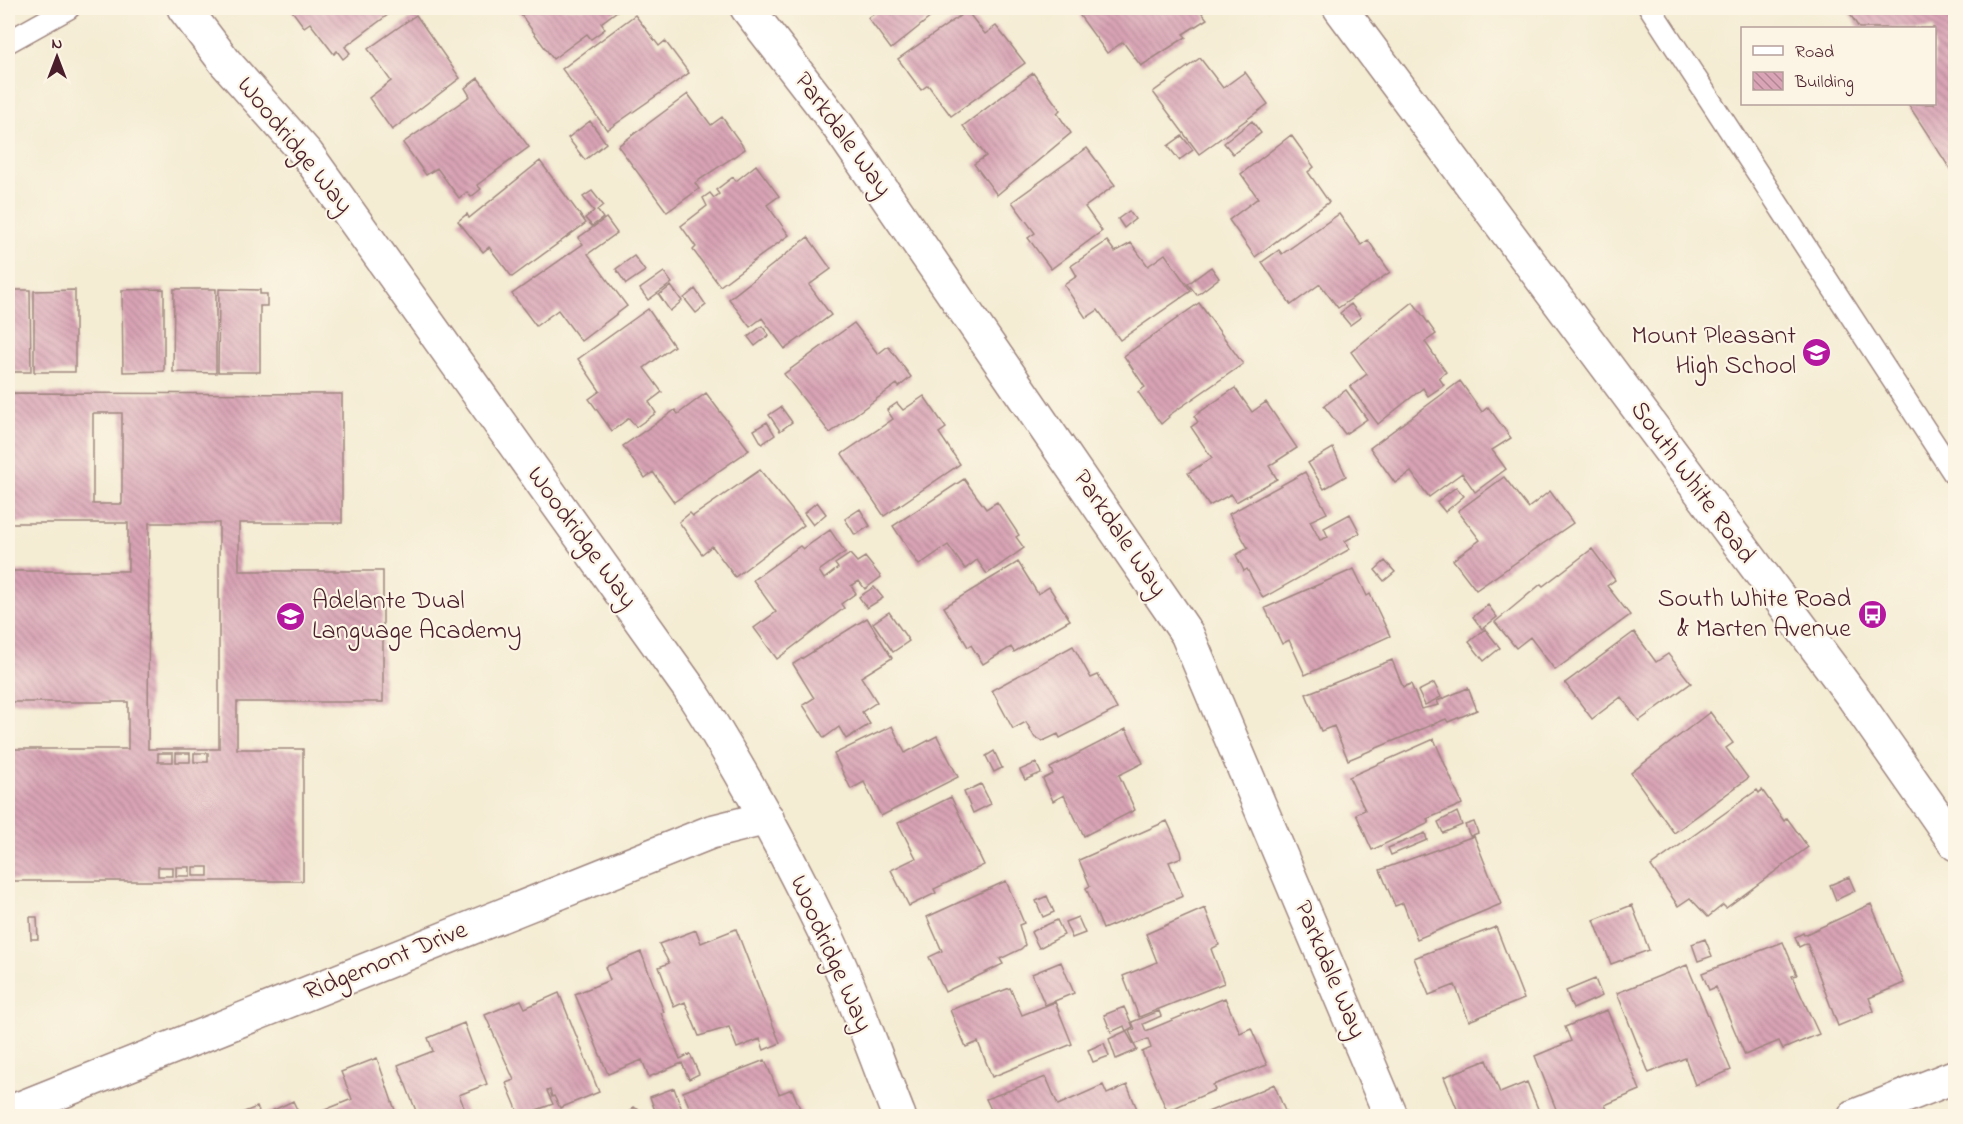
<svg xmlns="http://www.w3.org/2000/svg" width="1963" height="1124" font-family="'Indie Flower',sans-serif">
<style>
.building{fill:url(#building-back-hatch);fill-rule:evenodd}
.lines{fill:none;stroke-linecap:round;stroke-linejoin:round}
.service-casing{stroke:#9f867f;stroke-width:24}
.minor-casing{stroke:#9f867f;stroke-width:36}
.tertiary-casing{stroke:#9f867f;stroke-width:36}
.secondary-casing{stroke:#9f867f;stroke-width:36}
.service{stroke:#fff;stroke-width:21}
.minor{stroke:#fff;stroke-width:33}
.tertiary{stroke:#fff;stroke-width:33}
.secondary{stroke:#fff;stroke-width:33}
.labels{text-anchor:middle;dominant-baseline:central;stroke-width:4.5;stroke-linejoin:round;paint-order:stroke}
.street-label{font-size:26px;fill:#4a1f2b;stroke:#fcf5e5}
.poi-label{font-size:26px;fill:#4a1f2b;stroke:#fcf5e5;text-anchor:end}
</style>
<defs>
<pattern id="building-back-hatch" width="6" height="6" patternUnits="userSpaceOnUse" patternTransform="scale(1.5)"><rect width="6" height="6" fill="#d9a4b6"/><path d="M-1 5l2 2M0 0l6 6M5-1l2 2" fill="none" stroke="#b28594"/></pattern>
</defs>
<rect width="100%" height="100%" fill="#fcf5e5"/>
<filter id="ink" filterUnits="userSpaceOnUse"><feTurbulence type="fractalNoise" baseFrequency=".0167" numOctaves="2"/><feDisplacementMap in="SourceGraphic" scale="12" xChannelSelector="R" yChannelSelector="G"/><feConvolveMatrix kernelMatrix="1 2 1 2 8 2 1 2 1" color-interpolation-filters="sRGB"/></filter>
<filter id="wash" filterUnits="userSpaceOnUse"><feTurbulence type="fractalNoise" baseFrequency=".008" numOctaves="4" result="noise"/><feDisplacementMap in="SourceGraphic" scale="24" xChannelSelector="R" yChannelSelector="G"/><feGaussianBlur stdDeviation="1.35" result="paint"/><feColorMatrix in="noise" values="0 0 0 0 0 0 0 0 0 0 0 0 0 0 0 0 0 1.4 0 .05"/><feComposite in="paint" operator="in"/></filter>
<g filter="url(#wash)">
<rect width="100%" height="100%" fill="#f4ecd3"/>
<g id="blocks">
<!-- building -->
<path class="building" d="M290,8H397L345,47L350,53L343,59L337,51L334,54L310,23L304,27Z
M516,8H621L601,23L605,29L591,39L587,34L553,59Z
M883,8H942L891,49L868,18Z
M1091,8H1198L1207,19L1183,34L1186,37L1141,66L1123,42L1107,53L1080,16Z
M1846,8H1956V178L1908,104H1934V28H1859Z
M967,11L985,34L996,26L1025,63L951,116L928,85L921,90L898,59Z
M416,15L460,78L392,130L369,98L391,81L368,49Z
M635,15L659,46L665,41L689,73L607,130L562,69Z
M1200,58L1223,88L1245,72L1268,104L1199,154L1153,92Z
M1033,73L1060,110L1057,113L1071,133L997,195L974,164L986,156L963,126Z
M478,78L529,147L477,185L481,189L471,197L467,192L459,198L437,168L426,175L403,143L470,96L465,88Z
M688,94L711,125L722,117L745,149L695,183L699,189L667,212L618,146Z
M590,121L606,143L585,160L568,138Z
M1252,121L1261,133L1233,154L1224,143Z
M1291,135L1314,167L1308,172L1329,202L1255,257L1229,220L1258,198L1241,174Z
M1182,136L1193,150L1179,160L1168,146Z
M1087,148L1115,185L1085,207L1102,231L1051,269L1028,238L1035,233L1012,202Z
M540,161L586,223L512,277L489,247L483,252L458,221L467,214L469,218Z
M756,165L779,196L767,205L789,235L720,286L693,250L696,247L681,226L707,206L703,198L710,193L714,198L719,194L716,190L733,177L736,181Z
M592,191L603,205L597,210L603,218L592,226L585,218L594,211L583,197Z
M1129,211L1135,219L1124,228L1118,219Z
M1339,214L1361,245L1368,240L1390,272L1338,308L1320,284L1291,305L1262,262L1279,250L1282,254Z
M606,218L617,233L588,254L627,306L581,341L558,310L536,326L512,294L583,244L578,238Z
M808,237L831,269L809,285L831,315L785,349L762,318L750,327L729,299Z
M1107,241L1115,252L1131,243L1148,266L1165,254L1191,291L1120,340L1098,310L1086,318L1064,285L1077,276L1071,266Z
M634,256L645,271L626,284L616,269Z
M1211,267L1219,278L1197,295L1188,284Z
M664,272L672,283L648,300L640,289Z
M671,286L682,301L670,311L659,295Z
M164,289V371L123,372L122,290Z
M174,289H216V373L173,372Z
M219,289L260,290V294H267V306H260V372H218Z
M695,289L706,305L696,313L684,298Z
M8,290H30L31,372H8Z
M75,290V372H34V291Z
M1413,302L1436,334L1425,342L1446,372L1439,378L1444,385L1428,396L1423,388L1378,424L1350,387L1367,374L1351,352Z
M1199,303L1243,364L1168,416L1169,417L1161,424L1138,392L1145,387L1124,356Z
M1351,304L1361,317L1350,325L1340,313Z
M648,309L674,346L644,368L662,392L649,402L656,413L636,427L629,418L612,431L589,399L600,391L578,359Z
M854,323L878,354L888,346L911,377L899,387L897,384L830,433L784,374Z
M762,326L769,335L755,346L748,337Z
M1460,381L1482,412L1488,407L1511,438L1492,450L1506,469L1475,492L1462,473L1429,497L1411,472L1395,483L1370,448Z
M1235,388L1252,412L1266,402L1297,448L1269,466L1277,479L1236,502L1231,494L1209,506L1188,473L1212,458L1191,427L1198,422L1194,416Z
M1346,390L1367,419L1345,434L1324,406Z
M8,393L342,394V523H239V571H383V702H237V749H303V881H8V749H128V702H8V571H128V523H8ZM93,413H122V504H93ZM149,523H219V749H148ZM158,753H173V762H158ZM176,753H190V762H176ZM194,753H208V762H194ZM158,867H173V876H158ZM176,867H190V876H176ZM193,867H208V876H193Z
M706,393L749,450L674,502L653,472L645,478L623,446L675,410L678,414Z
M924,396L946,428L939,433L960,464L884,516L842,454L893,419L887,410L897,403L903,410Z
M781,407L792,422L780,431L769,415Z
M767,422L775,435L762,444L754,430Z
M1333,448L1346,476L1324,489L1308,463Z
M760,470L804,525L735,577L712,546L702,554L679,522L690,513L693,516Z
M1305,472L1327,513L1310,521L1320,540L1328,537L1324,528L1350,514L1360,533L1345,541L1350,549L1263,598L1247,569L1244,571L1236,555L1248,548L1229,514Z
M1504,477L1528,508L1550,491L1573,523L1476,590L1453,560L1480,540L1458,511Z
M964,479L986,509L997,502L1019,535L1016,537L1024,548L987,574L977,560L965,569L948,545L919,565L893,526Z
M1456,487L1464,496L1445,512L1437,502Z
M817,502L826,514L813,525L804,513Z
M860,509L870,526L855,535L845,519Z
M830,530L845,552L819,571L824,579L838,568L835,564L850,554L857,562L865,557L881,577L865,589L859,581L851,586L856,593L841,604L844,608L777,659L754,628L776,612L753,580L800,546L803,549Z
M1592,549L1615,580L1607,586L1630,615L1555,670L1530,637L1516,648L1495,622L1541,584L1543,586Z
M1385,561L1395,572L1384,581L1375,570Z
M1018,562L1038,594L1049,587L1070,620L1014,652L1011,647L983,664L971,645L968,647L944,607Z
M1354,569L1367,596L1370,594L1390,636L1305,675L1289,640L1282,644L1265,608Z
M874,587L883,598L867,608L859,597Z
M1488,605L1497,617L1482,629L1473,617Z
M889,612L909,641L893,652L873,623Z
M867,618L892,658L861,677L877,702L862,712L870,724L846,739L839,727L824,738L803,705L814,698L793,664Z
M1485,629L1500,648L1484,661L1469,642Z
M1634,632L1656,662L1668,654L1691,683L1639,721L1621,697L1592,719L1565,683Z
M1073,646L1091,678L1098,675L1117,709L1060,738L1058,734L1043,741L1035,738L1026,722L1013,729L992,690Z
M1392,660L1403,687L1411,684L1421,709L1439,705L1437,701L1468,688L1477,710L1448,722L1446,719L1348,760L1334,726L1321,731L1306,694Z
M1434,683L1441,697L1425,705L1418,691Z
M1710,712L1733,743L1726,748L1748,778L1674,833L1631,773Z
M892,726L905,753L937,736L958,777L881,816L864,782L851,789L834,754Z
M1126,729L1143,763L1119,775L1135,810L1084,836L1064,795L1053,801L1043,779L1053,774L1050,768Z
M1434,739L1462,804L1427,819L1429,823L1372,850L1356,814L1365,810L1349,777Z
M994,751L1002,768L994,772L986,756Z
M1036,763L1041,773L1025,780L1020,770Z
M981,784L991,804L973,813L964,792Z
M1757,790L1759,793L1762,790L1784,821L1787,818L1808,847L1726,908L1723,905L1708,917L1690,898L1678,906L1651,866Z
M951,797L984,865L934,889L936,893L909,906L891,870L916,858L898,823Z
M1457,812L1462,825L1443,833L1438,822Z
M1167,821L1181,851L1182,857L1169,862L1183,896L1103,929L1086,888L1090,886L1079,860Z
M1474,822L1478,833L1470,836L1465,825Z
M1425,833L1427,840L1391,855L1388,848Z
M1474,836L1501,904L1417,939L1403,903L1395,906L1380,870Z
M1849,877L1855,891L1836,900L1830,885Z
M1006,881L1024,923L1019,925L1025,945L1021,949L1000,959L1003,964L945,992L929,957L942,951L927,917Z
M1047,896L1054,912L1043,917L1036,901Z
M1871,904L1904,983L1869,998L1874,1011L1838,1026L1807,943L1799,947L1795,937L1803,933L1804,935Z
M1632,905L1649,950L1611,964L1594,920Z
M1205,908L1219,945L1211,949L1224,983L1139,1017L1123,976L1157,962L1146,934Z
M30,917H37L38,939H31Z
M1078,917L1085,933L1072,938L1065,922Z
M1057,920L1064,935L1039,948L1031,932Z
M1496,927L1524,999L1469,1021L1455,985L1429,995L1414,958Z
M736,929L780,1043L764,1050L760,1039L737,1048L729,1027L699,1036L685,1002L674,1007L659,967L669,963L659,944L696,930L701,943Z
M1705,939L1712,956L1698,961L1692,944Z
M1783,942L1797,975L1792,976L1819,1034L1783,1049L1779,1041L1745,1055L1716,987L1709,990L1702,973Z
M641,952L664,1012L661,1013L680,1059L690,1054L699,1074L689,1079L682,1063L649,1077L642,1060L608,1074L575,994L610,980L605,967Z
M1061,962L1074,993L1045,1005L1032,974Z
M1687,965L1731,1070L1695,1085L1685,1058L1649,1073L1617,993Z
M1595,979L1602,996L1573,1009L1566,991Z
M1010,988L1022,1015L1055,1002L1072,1044L992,1077L978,1042L966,1047L950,1010Z
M559,993L599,1092L560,1108L554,1096L552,1097L550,1090L547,1091L553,1104L520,1116L506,1083L514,1080L485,1015L521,1000L525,1008Z
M1225,998L1240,1033L1251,1028L1267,1065L1213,1085L1215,1090L1167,1111L1142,1052L1151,1048L1148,1039L1135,1044L1129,1031L1135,1029L1132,1022L1159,1011L1161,1016L1143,1024L1146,1031Z
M1124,1007L1133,1027L1126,1031L1124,1026L1111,1032L1104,1015Z
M1607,1010L1640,1090L1605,1105L1610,1116H1569L1567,1111L1558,1114L1535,1056L1571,1041L1565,1027Z
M464,1023L487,1084L459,1095L468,1116H418L398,1065L433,1051L428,1038Z
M1126,1031L1137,1050L1116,1059L1109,1039Z
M1104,1043L1109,1056L1093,1062L1088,1050Z
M377,1058L397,1116H316L315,1114L352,1099L341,1072Z
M765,1060L779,1094L792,1089L803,1116H693L683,1092Z
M1487,1060L1500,1093L1527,1082L1541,1116H1460L1444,1077Z
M1046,1077L1058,1105L1103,1085L1107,1094L1127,1085L1140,1116H994L986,1099Z
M1274,1084L1287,1116H1198L1264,1089Z
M674,1088L682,1110L657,1116L650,1097Z
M293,1101L300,1116H234L257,1107L261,1116Z
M633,1107L652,1116H628Z"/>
</g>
</g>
<g filter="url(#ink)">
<use href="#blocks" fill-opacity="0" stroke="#9f867f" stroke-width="1.5"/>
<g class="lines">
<defs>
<path id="service" d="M1650,8L1956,477
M8,42L69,8"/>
<path id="minor" d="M184,8L225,62L307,154L689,688C740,767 785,850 826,935C854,993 875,1056 899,1116
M747,8L836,123L1187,634L1391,1116
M8,1113L711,832L767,818"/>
<path id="tertiary" d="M1855,1116L1956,1076"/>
<path id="secondary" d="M1340,8L1854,698L1956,844"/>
</defs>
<!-- service casing -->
<use href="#service" class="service-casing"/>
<!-- minor casing -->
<use href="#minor" class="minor-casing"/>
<!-- tertiary casing -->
<use href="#tertiary" class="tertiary-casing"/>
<!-- secondary casing -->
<use href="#secondary" class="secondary-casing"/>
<!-- service -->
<use href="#service" class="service"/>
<!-- minor -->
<use href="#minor" class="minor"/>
<!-- tertiary -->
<use href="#tertiary" class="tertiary"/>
<!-- secondary -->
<use href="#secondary" class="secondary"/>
</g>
</g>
<!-- icons -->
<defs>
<symbol id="school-disc" viewBox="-11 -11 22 22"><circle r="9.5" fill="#b5179e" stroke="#fcf5e5"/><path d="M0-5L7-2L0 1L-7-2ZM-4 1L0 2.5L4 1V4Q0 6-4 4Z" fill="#fff"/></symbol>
<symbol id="bus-disc" viewBox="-11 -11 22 22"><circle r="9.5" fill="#b5179e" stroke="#fcf5e5"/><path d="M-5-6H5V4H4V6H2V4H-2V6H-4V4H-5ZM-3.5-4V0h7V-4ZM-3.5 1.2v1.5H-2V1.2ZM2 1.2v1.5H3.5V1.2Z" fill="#fff"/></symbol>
</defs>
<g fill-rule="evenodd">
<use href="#school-disc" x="1800" y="336" width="33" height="33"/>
<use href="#bus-disc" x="1856" y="598" width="33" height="33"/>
<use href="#school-disc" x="274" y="600" width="33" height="33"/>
</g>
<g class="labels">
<!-- street labels -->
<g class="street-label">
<text transform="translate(842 135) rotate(54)">Parkdale Way</text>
<text transform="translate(294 146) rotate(51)">Woodridge Way</text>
<text transform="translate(1692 483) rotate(54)">South White Road</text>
<text transform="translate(1119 534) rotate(56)">Parkdale Way</text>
<text transform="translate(581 538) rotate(54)">Woodridge Way</text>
<text transform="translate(830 954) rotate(66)">Woodridge Way</text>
<text transform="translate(386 962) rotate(-22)">Ridgemont Drive</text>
<text transform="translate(1329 970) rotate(67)">Parkdale Way</text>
</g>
<!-- poi labels -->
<g class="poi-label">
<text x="1796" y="337">Mount Pleasant<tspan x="1796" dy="30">High School</tspan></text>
<text x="1851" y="600">South White Road<tspan x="1851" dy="30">&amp; Marten Avenue</tspan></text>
<text x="312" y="602" text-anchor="start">Adelante Dual<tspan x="312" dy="30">Language Academy</tspan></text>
</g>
</g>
<!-- margin -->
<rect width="1963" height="1124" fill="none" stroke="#fcf5e5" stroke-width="30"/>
<!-- legend -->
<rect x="1741" y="27" width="195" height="78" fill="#fcf5e5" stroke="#b59f9b" stroke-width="1.5"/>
<rect x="1753" y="46" width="30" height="9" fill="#ffffff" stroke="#b59f9b" stroke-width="1.5"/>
<text x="1795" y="57" font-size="18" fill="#4a1f2b">Road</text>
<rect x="1753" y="72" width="30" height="18" fill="url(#building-back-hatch)" stroke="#b59f9b" stroke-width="1.5"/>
<text x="1795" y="87" font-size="18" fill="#4a1f2b">Building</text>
<!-- north arrow -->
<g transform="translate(57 57)" stroke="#fcf5e5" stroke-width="4.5" paint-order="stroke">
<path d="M0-4.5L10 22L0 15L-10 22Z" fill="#4a1f2b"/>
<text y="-9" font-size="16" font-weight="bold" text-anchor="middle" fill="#4a1f2b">N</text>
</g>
</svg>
